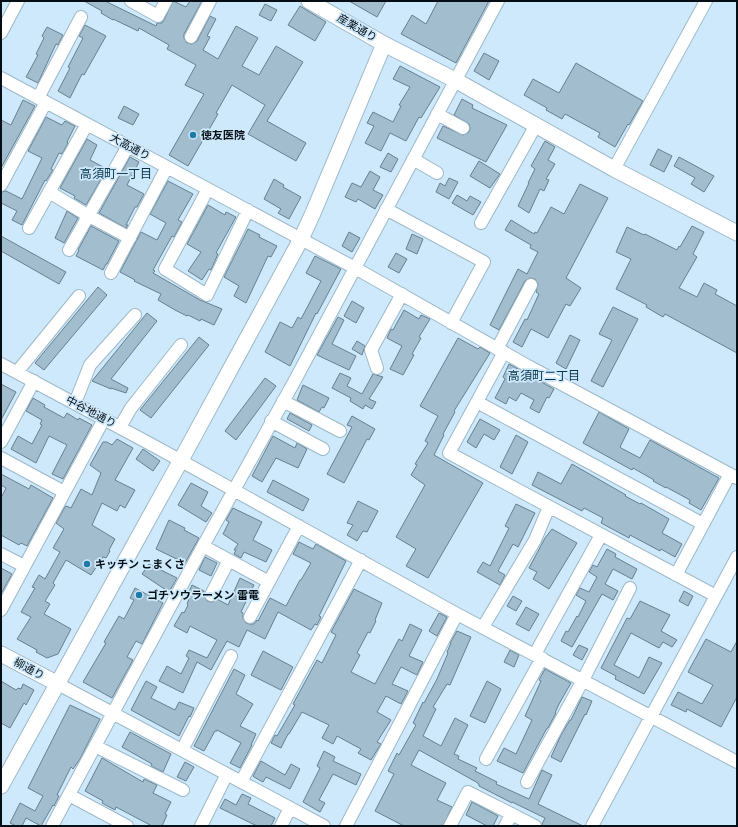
<svg xmlns="http://www.w3.org/2000/svg" width="738" height="827" font-family="'Source Serif 4','Noto Sans JP',serif">
<style>
.building{fill:#a1bdce;stroke:#668090}
.lines{fill:none;stroke-linecap:round;stroke-linejoin:round}
.minor-casing{stroke:#9cb8c8;stroke-width:14}
.tertiary-casing{stroke:#9cb8c8;stroke-width:17}
.minor{stroke:#fff;stroke-width:12}
.tertiary{stroke:#fff;stroke-width:15}
.poi-dot{fill:#1d7ba8;stroke:#cde9fb;stroke-width:1.5}
.labels{text-anchor:middle;dominant-baseline:central;stroke-width:3.5;stroke-linejoin:round;paint-order:stroke}
.street-label{font-size:11px;fill:#050e14;stroke:#cde9fb}
.poi-label{font-size:11px;font-weight:bold;fill:#050e14;stroke:#cde9fb;text-anchor:start}
.neighbourhood-label{font-size:12px;fill:#063348;stroke:#cde9fb}
</style>
<rect width="100%" height="100%" fill="#cde9fb"/>
<!-- building -->
<path class="building" d="M84,1H105L156,26L157,23H162L164,20L173,1L186,7L190,1H202L184,34V38L187,43L192,44L197,41L210,16L216,19L207,36L210,37L203,50L218,59L236,26L258,38L242,66L259,75L276,46L303,62L267,121L306,143L296,161L248,134L265,105L232,85L216,113L218,114L188,166L169,155L204,94L185,85L196,65L167,49L169,45L139,28L138,31L113,19V20L101,13L102,11Z
M349,1H386L377,17Z
M438,1H489L456,63L401,34L412,15L426,24Z
M265,4L277,10L271,21L259,15Z
M300,6L326,22L315,41L288,25Z
M85,25L106,36L84,75L82,74L70,98L58,91L70,68L68,67L83,38L79,36Z
M47,27L63,35L58,45L56,44L38,83L26,77L38,55L36,54L44,38L42,36Z
M484,53L499,61L489,80L474,71Z
M576,63L643,101L629,125L628,124L615,147L598,137L600,133L565,114L562,119L546,110L547,108L524,95L533,79L559,93Z
M400,66L440,87L421,118L419,117L406,141L390,133L381,151L365,143L374,126L367,123L373,112L393,122L401,106L399,105L410,87L393,79Z
M462,99L473,105L472,108L507,125L486,162L437,138L443,126L463,135L469,132L470,128L469,124L454,115Z
M23,100L35,106L1,168V120L11,125Z
M124,106L139,114L133,125L118,118Z
M46,117L62,125L65,121L75,126L67,142L68,143L62,154L59,153L51,169L53,170L46,181L45,180L22,225L12,220L17,211L1,203V192L6,191L22,199L42,158L28,151Z
M87,139L97,145L90,160L107,169L86,205L74,198L75,196L60,188Z
M545,141L555,147L548,160L555,164L546,179L549,180L544,191L540,189L529,213L518,206L529,183H528L535,169L531,166Z
M658,149L672,156L664,172L650,165Z
M388,153L398,159L391,172L380,167Z
M130,157L139,162L127,185L144,194L137,207H135L126,225H128L126,228L99,213Z
M679,157L714,176L704,192L691,184L695,178L674,166Z
M479,161L500,174L490,188L470,176Z
M370,171L380,177L373,190L383,195L375,209L358,199L356,202L345,197L352,183L361,187Z
M449,178L458,182L449,199L436,192L440,183L445,186Z
M274,179L284,185L283,187L301,197L289,219L278,213L281,209L264,199Z
M168,181L193,194L178,220L182,222L174,237L172,236L153,270L155,271L153,273L200,300L222,309L214,325L201,319L200,321L188,315L187,316L175,310L158,300L161,294L134,281L135,280L120,272L141,232L157,240L166,223L150,214Z
M580,184L608,198L566,278L581,288L570,306L566,304L548,338L531,329L522,347L513,342L525,319L527,320L538,296L539,294L536,292L538,284L535,279L530,278L525,281L499,330L490,325L518,269L527,274L538,252L530,248L531,245L505,230L511,220L534,234L535,232L537,233L551,207L564,214Z
M457,195L467,201L470,196L481,202L473,215L452,203Z
M208,205L225,215L226,212L236,217L216,253L218,254L211,270L209,269L202,280L188,271L201,252L187,244Z
M67,211L78,218L64,243L55,238Z
M91,226L119,241L107,264H106L103,270L76,256L79,250H78Z
M692,226L704,232L693,254L697,257L679,288L697,297L704,283L717,290L715,294L737,306V353L665,314L663,317L646,307L647,305L616,289L631,259L616,252L627,227L644,235L645,234L677,250L679,246L680,247Z
M248,229L260,235L259,237L277,246L271,257L268,256L246,303L234,296L239,286L224,277Z
M349,232L360,238L352,252L342,246Z
M412,234L423,239L417,254L406,249Z
M1,236L66,272L59,284L1,251Z
M396,253L407,259L399,273L388,267Z
M315,256L341,269L317,314L316,313L290,366L265,352L280,322L292,328L298,317L301,319L321,281L306,273Z
M98,287L107,295L44,370L35,363Z
M352,301L364,308L356,323L344,316Z
M613,307L638,319L603,387L591,381L612,340L599,334Z
M404,310L419,319L421,315L430,319L419,337L421,338L412,354L414,355L403,375L390,369L402,346L387,338L391,329L393,330Z
M147,313L157,321L111,379L128,388L126,393L111,388V389L92,381Z
M338,317L344,320L332,344L356,356L349,370L317,355Z
M570,335L580,340L566,369L556,363Z
M199,337L209,345L151,418L140,410Z
M458,338L478,349L480,347L490,353L454,411L455,412L443,434L444,435L434,455L483,483L428,578L406,566L416,549L396,537L425,485L411,475L417,465L415,464L428,443L425,441L438,416L420,406Z
M357,341L365,346L362,355L352,349Z
M509,364L554,389L549,398L547,397L539,413L530,408L534,400L521,393L516,401L509,397L506,404L495,398L505,379L503,377Z
M340,373L351,378L347,386L362,394L373,374L383,377L369,399L376,402L372,409L365,405L363,409L350,401L351,398L332,388Z
M265,378L276,386L236,440L225,431Z
M1,384L16,392L1,420Z
M303,385L329,398L324,408L322,407L319,412L297,400Z
M33,398L45,405L44,407L64,418L67,413L78,420L79,418L92,425L63,479L52,474L67,445L49,436L36,463L11,449L18,436L32,444L42,425L40,424L42,420L26,411Z
M599,412L629,429L620,447L621,448L640,458L650,440L719,478L701,510L689,503L690,500L666,487V488L653,481L654,480L633,468L632,470L583,443Z
M290,413L312,425L309,431L287,419Z
M352,416L375,429L369,440L367,439L344,483L327,474L352,427L347,425Z
M480,419L500,430L494,440L484,434L476,448L467,442Z
M516,435L528,442L512,474L500,467Z
M273,436L295,448L297,443L307,449L298,468L276,458L262,482L252,476Z
M117,439L133,448L115,480L135,490L125,508L120,505L117,511L102,503L92,525L115,539L109,550L110,551L106,558L103,557L91,575L66,560L53,583L55,585L45,601L50,604L44,614L71,629L58,654L47,658L36,652L37,650L17,639L31,617L21,612L35,588L32,587L39,575L45,579L60,552L53,548L64,529L56,523L65,507L66,506L71,508L81,489L92,495L101,473L90,465L103,442H107L112,445Z
M143,449L160,461L153,471L136,459Z
M572,464L612,487L626,495L625,496L640,504L641,503L669,519L662,533L682,544L675,557L661,549L660,551L630,535L629,538L601,523L603,518L584,508L582,511L532,485L538,472L561,484Z
M1,474L29,489L31,485L53,498L27,546L21,543L19,545L1,535V498L6,488L1,485Z
M273,480L309,499L303,511L267,492Z
M191,483L208,492L201,506L212,513L206,522L178,505Z
M358,501L378,511L367,532L363,531L357,541L347,535L353,525L347,523Z
M516,504L535,513L518,547L513,544L498,571L505,575L500,585L477,572L483,562L490,566L509,528L505,526Z
M233,508L262,522L253,540L272,550L266,562L244,552L241,558L234,554L236,550H234L238,544L223,534L229,522L226,520Z
M169,520L185,528L184,530L199,538L185,563L156,549Z
M552,529L577,543L549,589L533,579L537,572L529,568L545,538Z
M299,542L313,549L316,544L346,561L319,616L321,617L317,625L315,624L311,630L278,612L265,639L247,630L239,647L227,641L211,670L197,662L183,693L159,681L167,666L181,674L189,658L186,656L189,650L207,658L217,640L190,626L187,633L174,626L182,612L184,613L188,605L187,604L189,599L186,598L192,585L204,591V596L207,601L212,602L217,599L228,605L240,578L254,585L241,612L243,613V618L246,623L250,624H254L257,620L258,621L270,598L286,606L300,580H301L311,563L293,554Z
M607,549L616,554L615,557L637,569L632,579L613,569L605,584L618,591L613,600L602,594L572,647L561,641L566,631L568,632L577,616L578,617L586,601L576,595L580,588L589,592L597,577L589,572L593,565L597,567Z
M205,557L217,563L211,576L199,570Z
M149,564L177,578L169,592L142,574Z
M1,568L12,574L1,594Z
M135,588L163,603L142,644L136,641L127,657L133,660L112,698L83,682L106,643L104,642L119,616L124,619L134,600L130,598Z
M354,589L382,603L375,620L376,621L370,633L368,632L357,653L360,655L351,672L375,684L399,639L402,641L410,624L422,630L409,656L423,662L417,675L401,667L392,684L408,691L401,704L386,696L377,712L391,720L377,742L381,744L379,747L371,760L358,753L361,749L337,736L333,744L322,738L329,725L302,712L289,734H288L281,748L271,743L275,735L277,736L295,705L293,704L317,660L322,663L336,635L331,632Z
M684,591L693,596L688,606L679,601Z
M513,596L522,601L516,611L507,606Z
M640,601L670,615L661,631L677,640L672,647L663,642L659,648L631,633L614,665L639,678L649,657L662,663L644,694L615,679L616,676L601,668L627,618L630,619Z
M526,607L539,614L529,631L516,624Z
M439,613L447,617L437,636L429,631Z
M457,631L471,637L450,685L447,684L433,707L436,709L423,736L441,746L455,718L468,725L454,754L459,756L458,759L477,768L475,771L497,782L496,784L529,799L542,770L552,775L538,804L583,826H542V824L545,818L512,802V803L479,786V785L478,783L419,750L411,765L446,783L437,800L452,807L443,826H404L375,811L394,774L388,771L397,753L399,755L416,725L413,723L423,702L424,703L437,679L448,653L447,652L451,643H450Z
M706,639L731,652L737,641V697L721,727L687,709L686,712L671,705L678,692L702,704L713,685L688,672Z
M579,645L588,649L582,660L573,655Z
M510,650L519,655L514,667L504,662Z
M263,651L293,667L281,690L251,675Z
M234,669L245,675L236,694L253,704L240,726L256,734L251,745H252L240,768L230,763L241,743L217,730V731H215L204,751L194,746Z
M545,669L571,683L559,704L555,713H556L548,728H547L523,773L497,761L504,748L516,754L532,720L525,716L541,681L539,680Z
M1,681L16,690L18,688L21,689L23,684L34,690L26,705L24,703L10,728L1,723Z
M146,681L157,687L151,698L175,710L179,702L194,708L190,717L189,716L179,736L131,710Z
M487,681L501,689L485,723L470,716Z
M582,697L592,701L586,715L585,714L561,762L551,757L561,735L570,720H571Z
M70,705L100,719L80,759L73,769L71,767L57,795L59,796L54,806L53,805L41,826L26,818L22,826H16L10,823L20,803L35,811L43,796L28,788Z
M130,732L171,754L163,772L151,766L152,764L122,747Z
M324,751L335,757L333,761L361,774L356,785L333,774L319,800L325,803L320,812L303,802L320,768L317,766Z
M102,758L143,782L144,779L157,785L153,793L171,802L165,814L167,815L162,826H152L116,807L115,810L102,803L103,801L85,791Z
M261,761L285,775L291,764L300,769L290,789L266,777L263,782L254,777L253,776Z
M185,762L194,767L186,781L177,777Z
M242,794L251,798L248,804L275,818L271,826H257L220,808L225,799L236,805Z
M472,802L498,816L493,826H487L466,815Z"/>
<g class="lines">
<defs>
<path id="minor" d="M131,1L158,16L166,1
M1,33L18,1
M191,37L210,1
M1,78L355,268L528,366L737,478
M38,98L81,17
M437,114L463,128
M413,159L437,173
M614,169L706,1
M1,185L46,102
M208,189L165,269L207,295L248,210
M49,192L89,216L130,238
M386,209L484,262L451,323
M481,223L536,125
M29,228L87,124
M69,250L128,146
M111,273L167,167
M497,349L531,285
M504,352L449,453L716,596
M1,364L156,447L457,614L737,762
M377,368L371,350L402,294
M17,372L79,296
M283,401L340,431
M477,402L703,524
M75,403L90,365L135,315
M271,421L323,449
M120,427L131,408L181,345
M1,442L34,381
M1,458L64,492
M203,546L269,582
M1,554L24,566
M676,575L730,474
M211,595L229,560
M1,610L104,419
M250,617L299,526
M483,627L535,540L549,507
M535,654L601,535
M58,684L324,826
M95,746L183,790
M182,750L231,656
M486,759L542,658
M241,782L361,560
M527,782L583,680L630,588
M69,795L127,826
M52,826L203,546L294,382L498,1
M201,826L227,774
M281,826L290,808
M346,826L457,614
M450,826L468,792L535,826
M505,826L512,814
M592,826L737,557"/>
<path id="tertiary" d="M309,1L384,44L455,80L614,169L737,233
M1,654L58,684
M1,786L181,460L301,239L313,213L384,44"/>
</defs>
<!-- minor casing -->
<use href="#minor" class="minor-casing"/>
<!-- tertiary casing -->
<use href="#tertiary" class="tertiary-casing"/>
<!-- minor -->
<use href="#minor" class="minor"/>
<!-- tertiary -->
<use href="#tertiary" class="tertiary"/>
</g>
<!-- markers -->
<g class="poi-dot">
<circle cx="193" cy="135" r="4"/>
<circle cx="87" cy="564" r="4"/>
<circle cx="139" cy="595" r="4"/>
</g>
<g class="labels">
<!-- street labels -->
<g class="street-label">
<text transform="translate(357 28) rotate(30)">産業通り</text>
<text transform="translate(130 147) rotate(28)">大高通り</text>
<text transform="translate(91 412) rotate(28)">中谷地通り</text>
<text transform="translate(29 669) rotate(28)">柳通り</text>
</g>
<!-- poi labels -->
<g class="poi-label">
<text x="201" y="135">徳友医院</text>
<text x="95" y="564">キッチン こまくさ</text>
<text x="147" y="595">ゴチソウラーメン 雷電</text>
</g>
<!-- neighbourhood labels -->
<g class="neighbourhood-label">
<text x="116" y="174">高須町一丁目</text>
<text x="544" y="376">高須町二丁目</text>
</g>
</g>
<!-- border -->
<rect width="738" height="827" fill="none" stroke="#050e14" stroke-width="4"/>
</svg>
